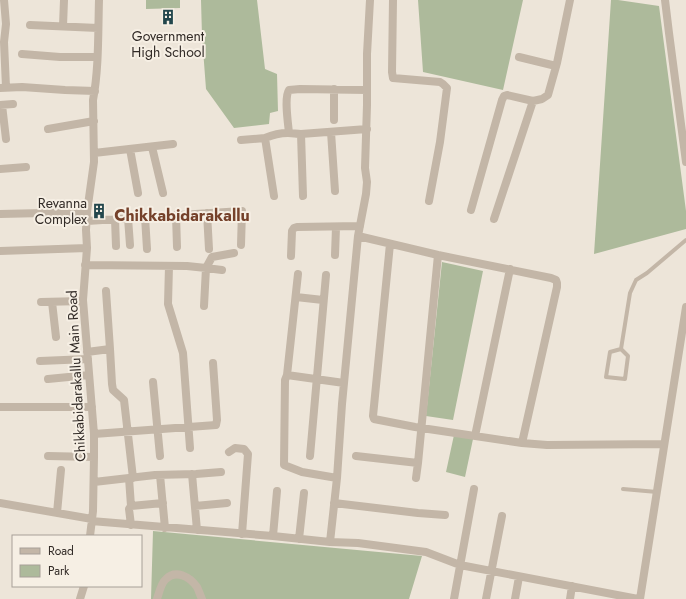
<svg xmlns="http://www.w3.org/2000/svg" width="686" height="599" font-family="Jost,sans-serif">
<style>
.green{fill:#adba9b}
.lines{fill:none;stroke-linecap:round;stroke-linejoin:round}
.service{stroke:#c3b6a7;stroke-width:4}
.minor{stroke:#c3b6a7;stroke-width:8}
.labels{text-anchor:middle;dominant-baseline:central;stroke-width:4;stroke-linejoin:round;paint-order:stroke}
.poi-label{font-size:14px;fill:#312a26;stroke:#f6efe4}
.street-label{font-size:14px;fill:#312a26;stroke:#f6efe4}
.quarter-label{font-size:16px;font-weight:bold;fill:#75412a;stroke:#f6efe4}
</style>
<rect width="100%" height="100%" fill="#ede5d9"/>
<!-- green -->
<path class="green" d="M146,0H180V8L146,9Z
M201,0H257L265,69L277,74L278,111L270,113L269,124L234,128L206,89L202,36Z
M418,0H523L503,90L423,72Z
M611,0H618L659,6L686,211V229L594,254Z
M442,262L483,271L453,420L426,416Z
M454,435L473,439L465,477L446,472Z
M153,531L422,556L409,599H151Z"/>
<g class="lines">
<!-- service -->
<path class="service" d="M621,349L630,293L636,280L647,273L686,240
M621,349L628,356L625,379L606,377L610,352Z
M623,489L657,492"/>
<!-- minor -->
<path class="minor" d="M4,0L6,24L4,42L6,87
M393,0L392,72L393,78L440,82L443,84L447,88L440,142L429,201
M665,0L669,33L686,162
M30,25L98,28
M63,26L64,0
M22,54L60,57H97
M519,57L556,66
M0,88L22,87L65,90L95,91
M334,89V120
M0,105L13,104
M2,105L6,139
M48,129L94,121
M331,132L335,191
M289,133C288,123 284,97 289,90L300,89L367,90
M301,134L303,196
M241,140L265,138
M152,147L163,193
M130,149L138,193
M94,153L173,144
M0,169L26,167
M274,196L265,138C272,135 280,133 288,133C292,133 297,134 301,134L367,129
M471,210L502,100L504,96L507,95L533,101L542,99L548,95L557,63L570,0
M207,213L209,249
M0,214L87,212
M176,215L177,247
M145,217L147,249
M128,218L130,245
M115,219L116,246
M494,219L533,101
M87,221L242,211L241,245
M358,236L438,255L551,278L556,280L557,283V287L522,443L415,427L374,419L373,416L390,244
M0,251L87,248
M335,255L336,227
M291,256L292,231L294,228L297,227L360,226
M85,265L187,266L206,268L212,257L234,253
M169,266L168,304L183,353L190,448
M298,274L287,375L285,380L284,465L302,472L337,478
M296,297L323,300
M41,302L83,301
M52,302L56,337
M204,306L206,268L222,270
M110,349L112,384L113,390L124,400L133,478
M87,352L110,349L106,291
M40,361L88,359
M287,375L344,383
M48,379L89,375
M153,382L160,456
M0,407H92
M94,434L216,425L217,420L213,363
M475,436L510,269
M522,443L547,445L664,444
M229,452L235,448L244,449L248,454L242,534
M48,456L94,457
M310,456L326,275
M356,456L418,463L438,255
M192,474L197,530
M160,475L165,528
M129,478L131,506
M416,478L418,463
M94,482L155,475L196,474L221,472
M0,503L92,519
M334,503L418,513L445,515
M195,506L227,503
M57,513L61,470
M91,521L273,536L330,542L358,543L426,552L460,565L638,599
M131,525L129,509L131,506L163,503
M90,536L93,511L94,457V434L83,300L87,248L86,230L87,212L94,162L93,100C99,68 98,33 99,0
M273,536L277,491
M299,539L304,493
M330,542L337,478L342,404L358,236L366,194L367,182L365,168L367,105V54L370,0
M80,599L84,586
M157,599C159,593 161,583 166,579C176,569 190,577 197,587C199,591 200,595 202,599
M454,599L474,489
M486,599L502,516
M515,599L519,577
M570,599L572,586
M640,599L686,307"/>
</g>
<!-- icons -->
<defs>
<symbol id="building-bare" viewBox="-9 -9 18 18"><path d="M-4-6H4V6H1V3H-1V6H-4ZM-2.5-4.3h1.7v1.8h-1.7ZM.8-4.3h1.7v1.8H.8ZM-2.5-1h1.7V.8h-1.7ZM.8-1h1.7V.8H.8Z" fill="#22464c" stroke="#f6efe4" stroke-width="2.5" paint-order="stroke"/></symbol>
</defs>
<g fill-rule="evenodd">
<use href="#building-bare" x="157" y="6" width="22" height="22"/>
<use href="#building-bare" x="88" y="200" width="22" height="22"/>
</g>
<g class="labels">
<!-- poi labels -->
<g class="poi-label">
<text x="168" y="36">Government<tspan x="168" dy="16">High School</tspan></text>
<text x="87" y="203" text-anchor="end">Revanna<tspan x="87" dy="16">Complex</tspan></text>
</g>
<!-- street labels -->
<g class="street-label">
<text transform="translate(76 376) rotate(-93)">Chikkabidarakallu Main Road</text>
</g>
<!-- quarter labels -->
<g class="quarter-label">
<text x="182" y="215">Chikkabidarakallu</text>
</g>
</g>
<!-- legend -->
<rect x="12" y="535" width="130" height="52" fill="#f6efe4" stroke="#a7a098"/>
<rect x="20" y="548" width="20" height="6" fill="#c3b6a7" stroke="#a7a098"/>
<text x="48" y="555" font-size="12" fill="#312a26">Road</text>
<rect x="20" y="565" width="20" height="12" fill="#adba9b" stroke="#a7a098"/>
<text x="48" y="575" font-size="12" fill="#312a26">Park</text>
</svg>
